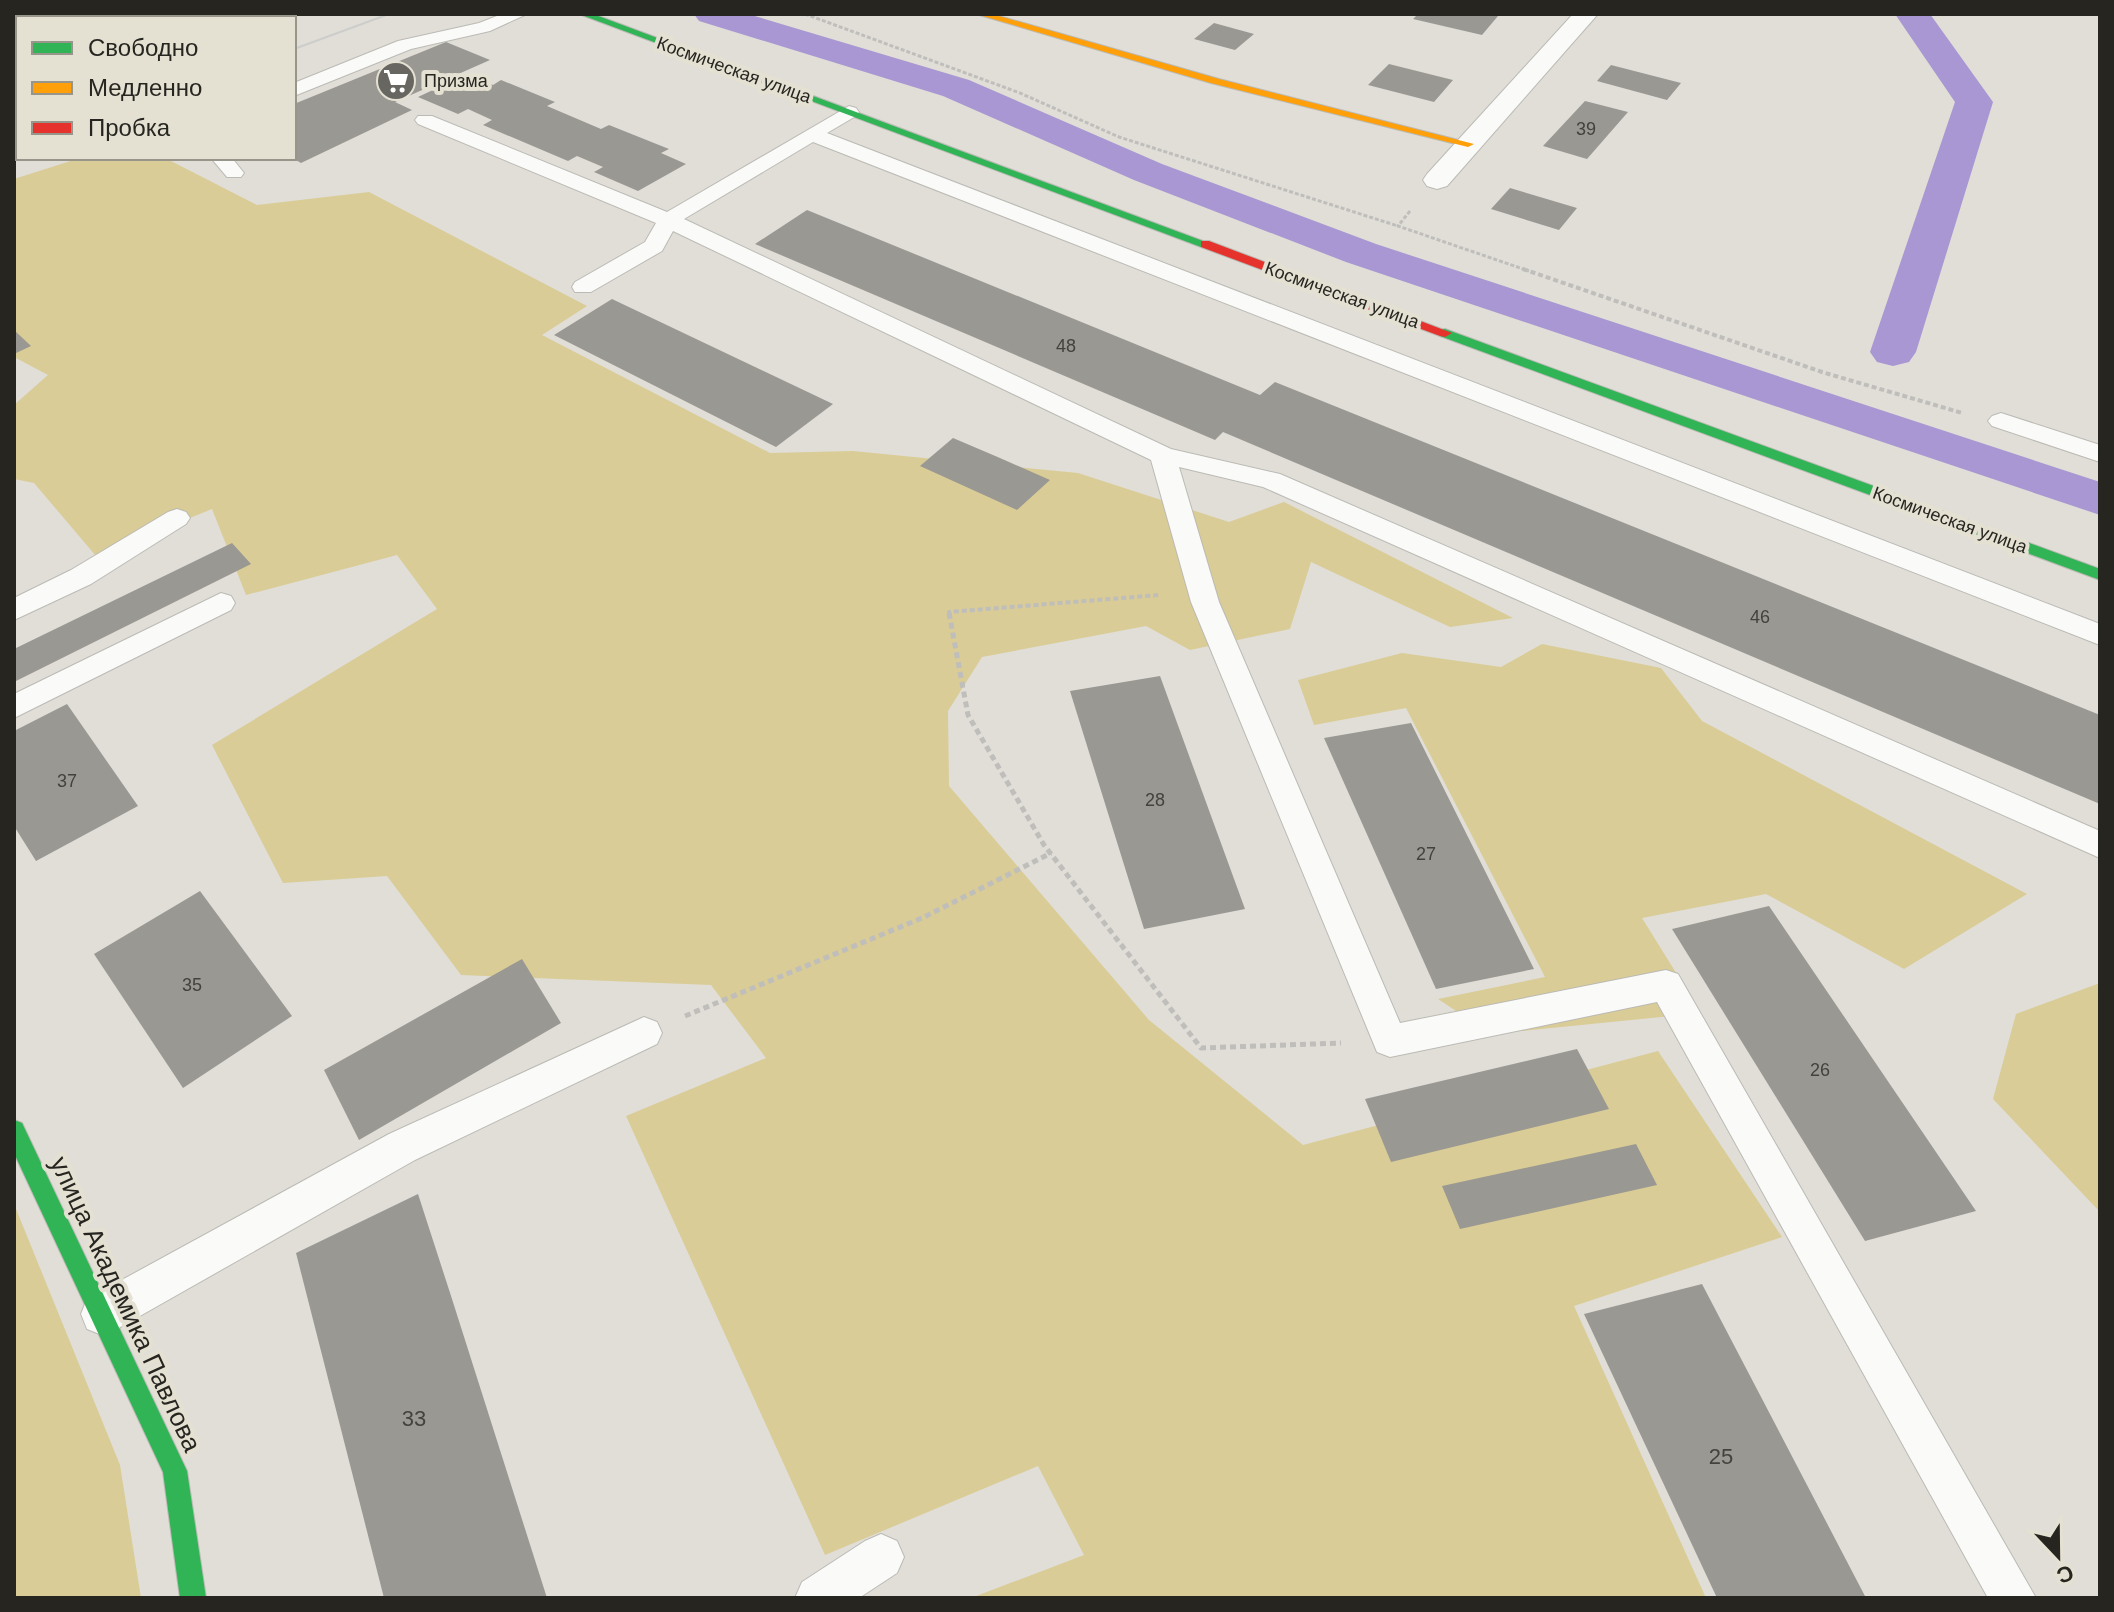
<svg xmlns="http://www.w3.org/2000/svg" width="2114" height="1612" font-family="Arial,sans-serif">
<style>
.green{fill:#d9cc96}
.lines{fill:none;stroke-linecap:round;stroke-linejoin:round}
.canal{fill:#a897d2;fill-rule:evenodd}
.building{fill:#9a9893}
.lane-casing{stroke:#bbbab4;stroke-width:2}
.street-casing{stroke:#bbbab4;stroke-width:2}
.fast-casing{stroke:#bbbab4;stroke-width:2}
.slow-casing{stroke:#bbbab4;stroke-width:2}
.jam-casing{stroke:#bbbab4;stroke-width:2}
.path-far2{stroke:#bfbebb;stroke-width:3;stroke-dasharray:4 2;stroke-linecap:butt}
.path-far1{stroke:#bfbebb;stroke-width:4;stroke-dasharray:5 3;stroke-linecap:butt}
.path{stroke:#bfbebb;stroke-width:5;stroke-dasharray:6 4;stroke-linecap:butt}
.lane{fill:#fafaf9;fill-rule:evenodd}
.street{fill:#fafaf9;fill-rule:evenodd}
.fast{fill:#30b455;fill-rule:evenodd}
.slow{fill:#ff9f0a;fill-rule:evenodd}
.jam{fill:#e5322d;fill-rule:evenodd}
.tram{stroke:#cdcdcb;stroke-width:2}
.labels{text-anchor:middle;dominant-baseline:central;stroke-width:8;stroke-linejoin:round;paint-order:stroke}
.far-street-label{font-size:18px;fill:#262520;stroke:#e4e1d3}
.far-poi-label{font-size:18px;fill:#262520;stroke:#e4e1d3;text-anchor:start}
.number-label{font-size:18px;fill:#43423d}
.near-number-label{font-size:22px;fill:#43423d}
.near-street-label{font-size:26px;fill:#262520;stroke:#e4e1d3}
</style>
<rect width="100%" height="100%" fill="#e0ded7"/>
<!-- green -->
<path class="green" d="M80,158H165L257,205L369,192L587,306L542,335L770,453L853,451L1078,473L1229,522L1284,502L1513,618L1450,627L1311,562L1290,629L1190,650L1146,626L982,657L948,711L949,786L1149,1020L1303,1145L1658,1051L1782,1237L1574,1306L1706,1598H971L1084,1555L1038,1466L825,1555L626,1116L766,1058L711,985L461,975L387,876L283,883L212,745L437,609L397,555L246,595L212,509L96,556L34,483L14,479V405L48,375L14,357V179Z
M1542,644L1661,668L1702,721L2027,894L1904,969L1766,894L1642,918L1701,1013L1491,1034L1438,999L1545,977L1406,708L1314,725L1298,680L1402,653L1501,667Z
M2100,983V1212L1993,1099L2016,1014Z
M14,1204L120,1465L141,1598H14Z"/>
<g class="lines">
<!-- canal -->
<path class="canal" d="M694,14H748L969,80L1162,164L1376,244L2100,482V515L1346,262L1134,180L943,96L699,21Z
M1895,14H1930L1993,102L1916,352L1909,362L1893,366L1877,362L1870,352L1955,102Z"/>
</g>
<!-- building -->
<path class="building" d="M1418,14H1490L1498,16L1482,35L1413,19Z
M1214,23L1254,34L1235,50L1194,39Z
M446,42L490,60L395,102L412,110L301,163L294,159V104Z
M1389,64L1453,80L1434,102L1368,85Z
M1611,65L1681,83L1667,100L1597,81Z
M467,74L493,85L501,80L555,102L547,106L601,129L609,125L669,149L661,153L686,164L638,191L594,172L603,167L577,156L568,161L483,125L492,120L468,109L458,114L418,97Z
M1585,101L1628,112L1587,159L1543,146Z
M1510,188L1577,208L1559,230L1491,209Z
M807,210L1260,395L1275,382L2100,715V804L1223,432L1215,440L755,244Z
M612,299L833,404L776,447L554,335Z
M14,330L31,346L14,354Z
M953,438L1000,458L1050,480L1017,510L920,466Z
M232,543L251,564L14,682V649Z
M1160,676L1245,909L1144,929L1070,691Z
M67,704L138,806L36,861L14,826V731Z
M1411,723L1534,969L1436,989L1324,738Z
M200,891L292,1016L183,1088L94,954Z
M1769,906L1976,1211L1865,1241L1672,929Z
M522,959L561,1023L359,1140L324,1070Z
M1577,1049L1609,1109L1391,1162L1365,1099Z
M1636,1144L1657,1185L1460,1229L1442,1186Z
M418,1194L452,1299L547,1598H384L296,1253Z
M1702,1284L1866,1598H1717L1584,1314Z"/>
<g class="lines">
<defs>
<path id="lane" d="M75,14H98L101,18H78Z
M502,14H527L490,31L411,49L294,96V83L398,41L479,23Z
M849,106L856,108L859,112L856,116L827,133L2100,624V645L813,142L684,219L1171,449L1280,474L2100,831V858L1263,487L1179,467L1219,602L1400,1023L1666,970L1678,974L2036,1598H1988L1657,1002L1390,1057L1377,1052L1191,602L1151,460L673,231L662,251L591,292H575L572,287L575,282L645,242L656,223L418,124L415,120L418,116H432L667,212Z
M211,158H232L244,173L241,177H227Z
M2001,413L2100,445V462L1992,426L1988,421L1992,416Z
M177,509L186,512L190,518L186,524L91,584L14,620V598L71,570L168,512Z
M221,593L231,596L235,603L231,610L14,718V694Z
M644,1017L657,1022L662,1033L657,1044L415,1160L117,1329L102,1335L87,1329L81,1314L87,1299L389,1134Z
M881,1534L897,1541L904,1557L897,1573L859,1598H795L802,1582L865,1541Z"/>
<path id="street" d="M1573,14H1598L1447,186L1437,189L1427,186L1423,180L1427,174Z"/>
<path id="fast" d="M264,14H278L271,18H257Z
M579,14H593L1211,244L1201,247Z
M18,98V105L14,106V99Z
M1445,329L2100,569V580L1440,336V330Z
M14,1120L22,1123L187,1471L206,1598H180L163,1472L14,1153Z"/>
<path id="slow" d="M976,14H992L1219,79L1474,144L1468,147L1211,83Z"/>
<path id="jam" d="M1201,241H1209L1452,333L1445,337L1440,336L1201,247Z"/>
</defs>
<!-- lane casing -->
<use href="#lane" class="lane-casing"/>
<!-- street casing -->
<use href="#street" class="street-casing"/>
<!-- fast casing -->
<use href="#fast" class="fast-casing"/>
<!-- slow casing -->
<use href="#slow" class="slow-casing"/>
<!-- jam casing -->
<use href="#jam" class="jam-casing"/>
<!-- path-far2 -->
<path class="path-far2" d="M805,14L1020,93L1119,137L1398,226
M1410,211L1398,226L1529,271"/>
<!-- path-far1 -->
<path class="path-far1" d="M1523,269L1822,372L1962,413
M950,615L949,612L1159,595"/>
<!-- path -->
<path class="path" d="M949,613L968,715L1044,845L1201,1048L1341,1043
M685,1016L922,918L1051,853"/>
<!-- lane -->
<use href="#lane" class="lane"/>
<!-- street -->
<use href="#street" class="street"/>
<!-- fast -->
<use href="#fast" class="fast"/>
<!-- slow -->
<use href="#slow" class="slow"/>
<!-- jam -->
<use href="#jam" class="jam"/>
<!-- tram -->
<path class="tram" d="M294,49L389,14
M14,154L18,153"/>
</g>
<!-- icons -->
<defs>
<symbol id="supermarket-disc" viewBox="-11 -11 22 22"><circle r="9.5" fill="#676660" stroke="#e4e1d3"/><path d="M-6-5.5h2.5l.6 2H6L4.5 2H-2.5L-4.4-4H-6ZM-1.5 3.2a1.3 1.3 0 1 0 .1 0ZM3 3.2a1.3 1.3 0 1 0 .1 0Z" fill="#fff"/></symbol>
</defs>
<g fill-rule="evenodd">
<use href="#supermarket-disc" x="374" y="59" width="44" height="44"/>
</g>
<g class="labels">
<!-- far-street labels -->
<g class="far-street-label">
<text transform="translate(734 70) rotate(20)">Космическая улица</text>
<text transform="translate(1342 295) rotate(20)">Космическая улица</text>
<text transform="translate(1950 520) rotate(20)">Космическая улица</text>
</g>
<!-- far-poi labels -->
<g class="far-poi-label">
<text x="424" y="81">Призма</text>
</g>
<!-- number labels -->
<g class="number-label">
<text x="1586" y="129">39</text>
<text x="1066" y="346">48</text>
<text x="1760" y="617">46</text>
<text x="67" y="781">37</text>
<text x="1155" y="800">28</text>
<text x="1426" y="854">27</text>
<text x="192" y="985">35</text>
<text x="1820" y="1070">26</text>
</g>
<!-- near-number labels -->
<g class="near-number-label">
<text x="414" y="1418">33</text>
<text x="1721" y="1456">25</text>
</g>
<!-- near-street labels -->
<g class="near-street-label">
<text transform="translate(126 1304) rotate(65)">улица Академика Павлова</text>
</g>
</g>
<!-- border -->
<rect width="2114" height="1612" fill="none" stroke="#262520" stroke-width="32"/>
<!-- legend -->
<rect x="16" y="16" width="280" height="144" fill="#e4e1d3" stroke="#98968b" stroke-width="2"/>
<rect x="32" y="42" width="40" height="12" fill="#30b455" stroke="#98968b" stroke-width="2"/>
<text x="88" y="56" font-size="24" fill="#262520">Свободно</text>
<rect x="32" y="82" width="40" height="12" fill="#ff9f0a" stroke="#98968b" stroke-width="2"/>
<text x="88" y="96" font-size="24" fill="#262520">Медленно</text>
<rect x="32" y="122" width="40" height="12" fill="#e5322d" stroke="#98968b" stroke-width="2"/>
<text x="88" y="136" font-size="24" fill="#262520">Пробка</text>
<!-- north arrow -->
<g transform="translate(2058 1556) rotate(158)" stroke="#e4e1d3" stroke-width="6" paint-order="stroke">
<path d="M0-6L14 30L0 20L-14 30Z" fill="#262520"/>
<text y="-12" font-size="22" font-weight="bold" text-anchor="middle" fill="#262520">С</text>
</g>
</svg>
